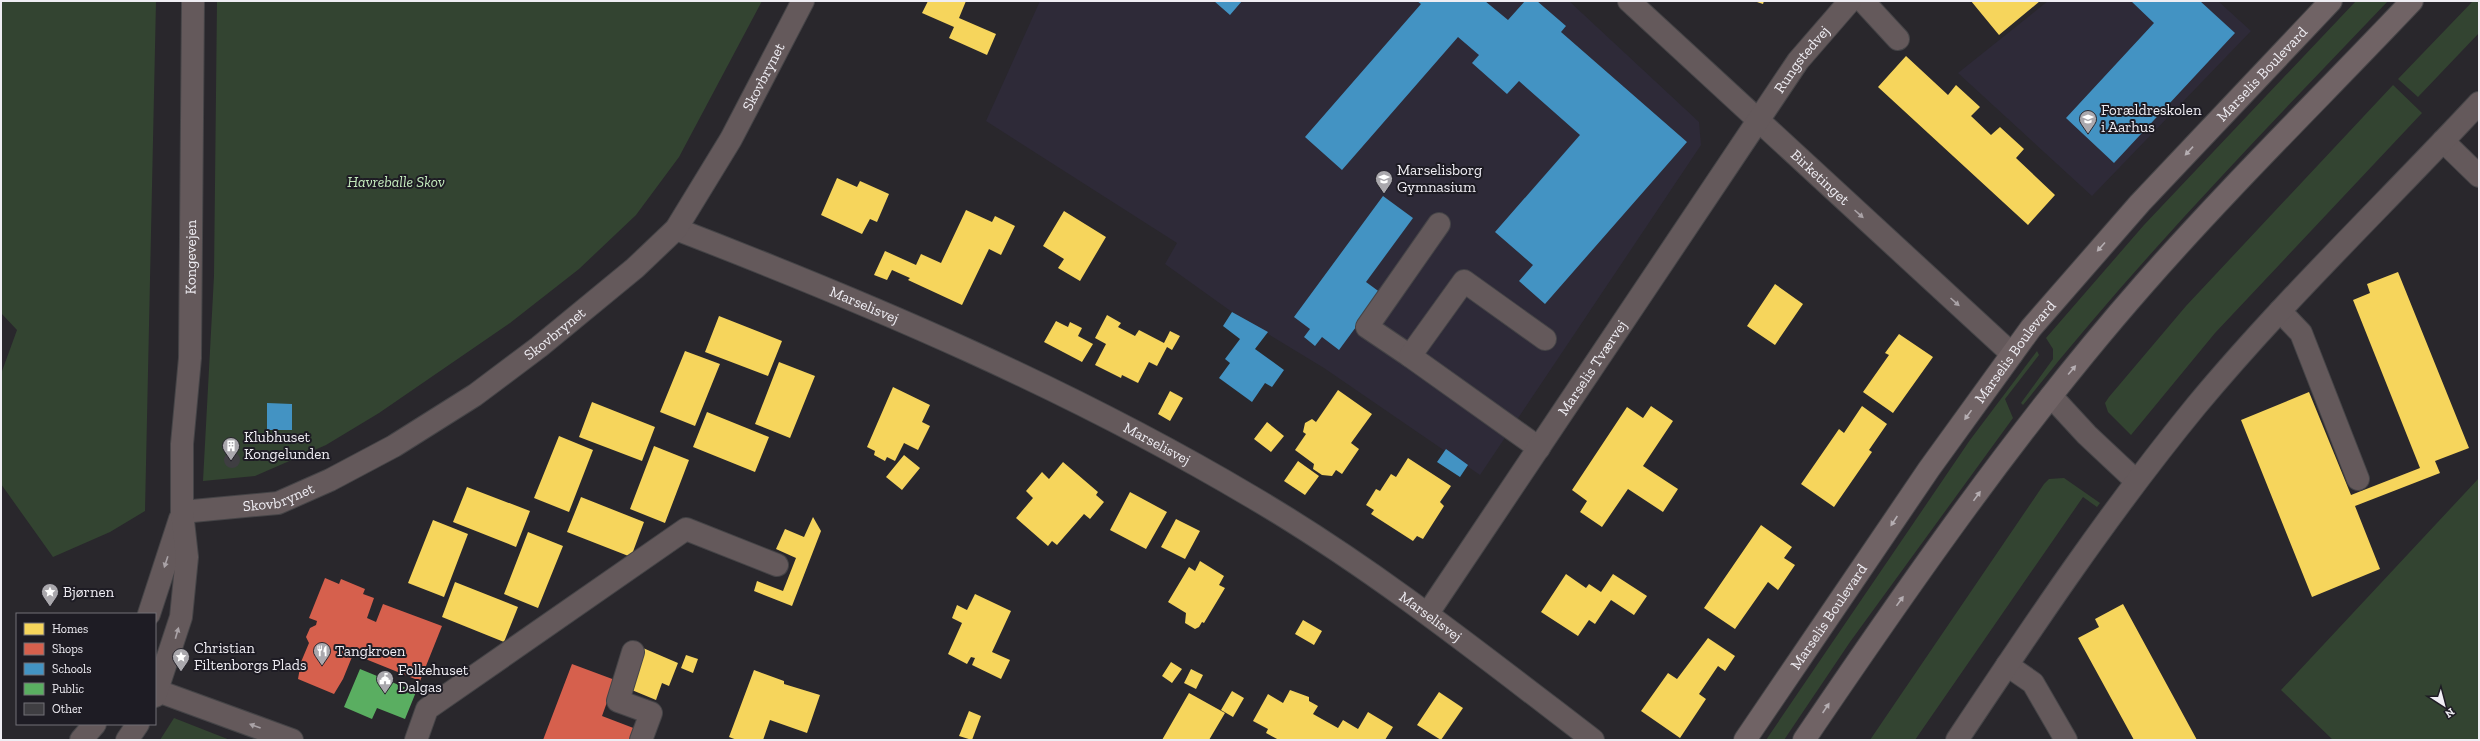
<svg xmlns="http://www.w3.org/2000/svg" width="2480" height="741" font-family="'Zilla Slab',serif">
<style>
.built{fill:#2e2a38}
.green{fill:#334431}
.homes{fill:#f6d55c}
.shops{fill:#d6604d}
.schools{fill:#4393c3}
.public{fill:#5aae61}
.building{fill:#3f3e42}
.lines{fill:none;stroke-linecap:round;stroke-linejoin:round}
.minor-casing{stroke:#454447;stroke-width:24}
.major-casing{stroke:#454447;stroke-width:24}
.minor{stroke:#64595b;stroke-width:22}
.major{stroke:#706365;stroke-width:22}
.oneway{fill:#b6afb3}
.oneway2{fill:#aaa3a7}
.labels{text-anchor:middle;dominant-baseline:central;stroke-width:4;stroke-linejoin:round;paint-order:stroke}
.street-label{font-size:15px;fill:#efedf3;stroke:#1e1c24}
.poi-label{font-size:15px;fill:#efedf3;stroke:#1e1c24;text-anchor:start}
.park-label{font-size:15px;font-style:italic;fill:#c4ebbd;stroke:#1e1c24}
</style>
<rect width="100%" height="100%" fill="#29272c"/>
<!-- built -->
<path class="built" d="M1040,1H1569L1699,122L1701,145L1480,475L1324,368L1232,312L1165,264L1177,243L986,121Z
M2048,1H2218L2251,31L2092,196L1958,73Z"/>
<!-- green -->
<path class="green" d="M1,1H156L145,511L110,532L53,557L1,484V374L17,330L1,313Z
M217,1H762L679,157L636,215L579,269L510,323L379,413L326,445L255,476L203,481L214,276Z
M2356,1H2388C2262,133 2136,262 2023,405L2021,403L2053,359V349L2046,338L2144,225Z
M2473,1H2479V33L2418,97L2398,79Z
M2393,85L2422,113L2215,333L2131,435L2108,412L2105,403L2109,397L2186,306Z
M2037,351L2039,355L2005,399L2013,418L1850,642L1784,740H1766L1970,440Z
M2064,478L2100,503L2097,507L2083,497L1915,740H1870L2044,484L2049,479Z
M2479,478V740H2333L2281,690Z
M174,718L230,740H160Z"/>
<!-- homes -->
<path class="homes" d="M928,1H966L959,18L996,34L987,55L949,38L954,27L922,13Z
M1754,1H1764L1763,4Z
M1971,1H2040L1999,35Z
M1906,56L1948,95L1956,85L1980,107L1971,116L1991,135L2000,127L2024,149L2016,158L2055,195L2028,225L1878,87Z
M837,178L857,187L860,181L889,194L877,222L870,219L862,234L821,215Z
M966,210L992,222L995,216L1015,226L1001,255L989,249L962,305L908,280L910,278L892,270L887,280L874,275L885,251L916,265L921,254L941,263Z
M1064,211L1106,237L1080,281L1058,268L1064,259L1043,246Z
M2398,272L2469,448L2435,461L2440,473L2355,506L2380,569L2312,597L2241,420L2309,392L2351,495L2420,468L2353,300L2370,293L2367,284Z
M1775,284L1803,304L1775,345L1747,326Z
M1107,315L1121,323L1118,327L1135,336L1139,330L1164,343L1170,331L1180,336L1172,350L1167,347L1157,366L1149,362L1138,383L1122,375L1121,378L1095,365L1106,344L1095,338Z
M719,316L782,341L768,376L705,352Z
M1056,321L1068,327L1070,322L1082,328L1078,336L1093,344L1082,362L1044,342Z
M1899,334L1933,357L1893,413L1863,392L1889,355L1885,353Z
M685,351L720,364L695,426L660,412Z
M779,362L815,376L790,438L755,424Z
M893,387L930,405L922,422L930,426L918,450L904,443L895,461L887,457L885,461L874,455L875,451L867,447Z
M1338,390L1372,414L1351,443L1359,449L1342,474L1336,470L1332,476L1322,475L1313,469L1314,464L1295,450L1306,434L1303,432L1305,423L1312,419L1316,422Z
M1170,391L1183,398L1170,421L1158,414Z
M592,402L655,427L642,461L579,437Z
M1651,406L1673,421L1643,466L1678,489L1663,512L1628,489L1602,527L1580,512L1587,501L1572,490L1627,407L1643,418Z
M1862,406L1887,424L1869,450L1872,452L1834,507L1801,484L1839,429L1844,433Z
M707,412L769,437L755,472L693,447Z
M1267,422L1284,436L1271,452L1254,439Z
M559,436L593,450L569,512L534,498Z
M654,446L689,460L665,523L630,509Z
M904,455L920,468L902,490L886,477Z
M1408,458L1451,486L1440,502L1444,506L1423,539L1417,536L1413,541L1371,514L1374,510L1366,505L1376,489L1380,491L1391,474L1396,477Z
M1298,461L1319,476L1305,495L1284,481Z
M1063,462L1098,492L1096,495L1104,502L1090,519L1084,514L1057,545L1052,541L1048,546L1016,518L1033,498L1026,491L1042,472L1049,479Z
M467,487L530,511L516,547L453,522Z
M1130,492L1167,512L1146,549L1110,530Z
M581,497L644,522L631,557L567,532Z
M813,517L821,531L792,606L754,591L757,581L783,591L796,558L776,549L785,529L804,537Z
M1176,519L1200,531L1185,559L1161,547Z
M433,520L468,534L444,597L408,583Z
M1761,525L1792,547L1784,558L1795,565L1778,590L1768,582L1735,629L1704,608Z
M528,532L563,546L538,608L504,594Z
M1200,561L1224,576L1219,585L1225,588L1204,623L1202,622L1199,627L1195,629L1185,623L1186,613L1168,602L1189,567L1195,571Z
M1566,574L1586,588L1589,584L1601,592L1613,574L1647,596L1634,615L1611,600L1595,624L1589,620L1578,636L1541,612Z
M455,582L518,607L504,642L442,617Z
M975,594L1011,611L992,652L1010,660L1001,679L972,665L975,658L971,657L967,664L948,654L962,623L952,618L957,605L967,610Z
M2123,604L2197,740H2134L2078,638L2099,627L2095,619Z
M1303,620L1322,631L1314,645L1295,634Z
M1708,638L1735,656L1725,671L1718,666L1699,694L1706,699L1680,738L1641,711L1668,673L1677,679Z
M643,648L678,663L669,686L662,683L656,700L627,688Z
M686,655L698,659L693,673L681,668Z
M1171,662L1182,669L1172,683L1162,676Z
M1191,669L1203,675L1196,689L1184,683Z
M754,670L784,681V684L820,695L807,733L770,720L763,740H737L729,737Z
M1290,690L1309,697V701L1318,706L1313,714L1338,728L1343,720L1358,729L1368,712L1393,727L1385,740H1279L1266,733L1268,729L1253,721L1268,694L1283,703Z
M1232,691L1244,698L1233,717L1221,710Z
M1439,692L1463,708L1441,740L1417,725Z
M1189,693L1225,713L1209,740H1162Z
M969,711L981,716L972,740L959,736Z"/>
<!-- shops -->
<path class="shops" d="M325,578L339,584L341,579L365,589L363,594L374,598L367,618L376,622L383,604L442,626L420,681L363,658L364,657L354,652L343,679L334,694L298,679L301,662L309,643L306,637L310,628L316,625L317,621L309,618Z
M572,664L615,680L602,716L636,729L632,740H543Z"/>
<!-- schools -->
<path class="schools" d="M1214,1H1242L1230,15Z
M1417,1H1485L1508,20L1525,1H1537L1566,26L1561,32L1687,142L1545,304L1519,281L1533,265L1495,232L1580,135L1519,81L1507,94L1472,63L1479,55L1458,37L1342,170L1305,137L1421,4Z
M2131,1H2200L2235,33L2114,163L2066,118L2154,23Z
M1383,196L1413,218L1366,282L1381,293L1339,350L1322,337L1315,346L1304,337L1310,329L1294,317Z
M1232,312L1268,332L1255,349L1284,370L1272,387L1265,383L1252,402L1219,378L1230,363L1225,359L1240,339L1223,326Z
M267,403L292,404V430H267Z
M1446,449L1468,465L1460,477L1437,462Z"/>
<!-- public -->
<path class="public" d="M360,669L416,692L405,719L377,708L372,719L344,707Z"/>
<!-- building -->
<path class="building" d="M224 460a8 8 0 1 1 16 0a8 8 0 1 1-16 0Z"/>
<g class="lines">
<defs>
<g id="minor">
<path id="s1" d="M1629,1L2012,354"/>
<path d="M1863,1L1898,39"/>
<path d="M2443,141L2479,176"/>
<path id="s2" d="M676,229C873,305 1070,389 1252,497C1373,568 1482,655 1593,740"/>
<path d="M2280,311L2301,333L2358,479"/>
<path d="M1410,356L1367,327L1439,224"/>
<path d="M2051,396L2087,435L2136,481"/>
<path d="M1539,448L1410,356L1464,281L1545,339"/>
<path id="s3" d="M182,512L278,503L330,480L394,446L475,395L539,347L635,268L676,229L731,139L803,1"/>
<path id="s4" d="M1428,613L1798,61L1850,1"/>
<path d="M149,614L180,519"/>
<path d="M633,652L618,701L651,713L641,740"/>
<path d="M2007,665L2033,683L2066,740"/>
<path d="M155,690L292,740"/>
<path id="s5" d="M155,696L181,617L187,557L182,512V444L190,358L193,1"/>
<path d="M81,740L95,724"/>
<path d="M127,740L138,724"/>
<path d="M416,740L427,709L686,529L777,565"/>
<path d="M1957,740C2033,626 2109,512 2196,406C2284,300 2385,204 2479,103"/>
</g>
<g id="major">
<path id="s6" d="M1745,740L1929,469L2031,328L2140,203L2331,1"/>
<path d="M1804,740C1909,585 2020,425 2144,284C2229,187 2323,95 2412,1"/>
</g>
</defs>
<!-- minor casing -->
<use href="#minor" class="minor-casing"/>
<!-- major casing -->
<use href="#major" class="major-casing"/>
<!-- minor -->
<use href="#minor" class="minor"/>
<!-- major -->
<use href="#major" class="major"/>
</g>
<!-- one-way arrows -->
<defs><path id="oneway-solid" d="M-6-.8H1V-3.2L6.5 0L1 3.2V.8H-6Z"/></defs>
<g class="oneway">
<use href="#oneway-solid" transform="translate(2189 151) rotate(133)"/>
<use href="#oneway-solid" transform="translate(2101 247) rotate(132)"/>
<use href="#oneway-solid" transform="translate(2072 370) rotate(-50)"/>
<use href="#oneway-solid" transform="translate(1968 415) rotate(126)"/>
<use href="#oneway-solid" transform="translate(1977 496) rotate(-54)"/>
<use href="#oneway-solid" transform="translate(1894 521) rotate(124)"/>
<use href="#oneway-solid" transform="translate(1900 601) rotate(-54)"/>
<use href="#oneway-solid" transform="translate(1826 708) rotate(-56)"/>
</g>
<g class="oneway2">
<use href="#oneway-solid" transform="translate(1859 214) rotate(42)"/>
<use href="#oneway-solid" transform="translate(1955 302) rotate(42)"/>
<use href="#oneway-solid" transform="translate(166 562) rotate(108)"/>
<use href="#oneway-solid" transform="translate(177 633) rotate(-74)"/>
<use href="#oneway-solid" transform="translate(255 726) rotate(-160)"/>
</g>
<!-- icons -->
<defs>
<symbol id="school-pin" viewBox="-11 -11 22 30"><path d="M0 17L-7.5 6A9.5 9.5 0 1 1 7.5 6Z" fill="#aaa8ad" stroke="#1e1c24"/><path d="M0-5L7-2L0 1L-7-2ZM-4 1L0 2.5L4 1V4Q0 6-4 4Z" fill="#fff"/></symbol>
<symbol id="university-pin" viewBox="-11 -11 22 30"><path d="M0 17L-7.5 6A9.5 9.5 0 1 1 7.5 6Z" fill="#aaa8ad" stroke="#1e1c24"/><path d="M0-5L7-2L0 1L-7-2ZM-4 1L0 2.5L4 1V4Q0 6-4 4Z" fill="#fff"/></symbol>
<symbol id="building-pin" viewBox="-11 -11 22 30"><path d="M0 17L-7.5 6A9.5 9.5 0 1 1 7.5 6Z" fill="#aaa8ad" stroke="#1e1c24"/><path d="M-4-6H4V6H1V3H-1V6H-4ZM-2.5-4.3h1.7v1.8h-1.7ZM.8-4.3h1.7v1.8H.8ZM-2.5-1h1.7V.8h-1.7ZM.8-1h1.7V.8H.8Z" fill="#fff"/></symbol>
<symbol id="sight-pin" viewBox="-11 -11 22 30"><path d="M0 17L-7.5 6A9.5 9.5 0 1 1 7.5 6Z" fill="#aaa8ad" stroke="#1e1c24"/><path d="M0-6L1.8-2.2L6-1.7L2.9 1.2L3.7 5.4L0 3.3L-3.7 5.4L-2.9 1.2L-6-1.7L-1.8-2.2Z" fill="#fff"/></symbol>
<symbol id="restaurant-pin" viewBox="-11 -11 22 30"><path d="M0 17L-7.5 6A9.5 9.5 0 1 1 7.5 6Z" fill="#aaa8ad" stroke="#1e1c24"/><path d="M-5-6h1v4h1v-4h1v4h1v-4h1v5L-1.5 .5V6h-2V.5L-5-1ZM5-6V6H3V1.5H1.5Q1.5-4 5-6Z" fill="#fff"/></symbol>
<symbol id="civic-pin" viewBox="-11 -11 22 30"><path d="M0 17L-7.5 6A9.5 9.5 0 1 1 7.5 6Z" fill="#aaa8ad" stroke="#1e1c24"/><path d="M-.6-6.5H3V-4.5H.6V-3L4-1V1h2V6H-6V1h2V-1L-.6-3ZM-1.2 2.5V6h2.4V2.5Z" fill="#fff"/></symbol>
</defs>
<g fill-rule="evenodd">
<use href="#school-pin" x="2078" y="109" width="20" height="27"/>
<use href="#university-pin" x="1374" y="169" width="20" height="27"/>
<use href="#building-pin" x="221" y="436" width="20" height="27"/>
<use href="#sight-pin" x="40" y="582" width="20" height="27"/>
<use href="#restaurant-pin" x="312" y="641" width="20" height="27"/>
<use href="#sight-pin" x="171" y="647" width="20" height="27"/>
<use href="#civic-pin" x="375" y="669" width="20" height="27"/>
</g>
<g class="labels">
<!-- street labels -->
<g class="street-label">
<text stroke="none"><textPath href="#s4" startOffset="668">Rungstedvej</textPath></text>
<text stroke="none"><textPath href="#s6" startOffset="845">Marselis Boulevard</textPath></text>
<text stroke="none"><textPath href="#s3" startOffset="758">Skovbrynet</textPath></text>
<text stroke="none"><textPath href="#s1" startOffset="260">Birketinget</textPath></text>
<text stroke="none"><textPath href="#s5" startOffset="444">Kongevejen</textPath></text>
<text stroke="none"><textPath href="#s2" startOffset="203">Marselisvej</textPath></text>
<text stroke="none"><textPath href="#s3" startOffset="422">Skovbrynet</textPath></text>
<text stroke="none"><textPath href="#s6" startOffset="473">Marselis Boulevard</textPath></text>
<text stroke="none"><textPath href="#s4" startOffset="295">Marselis Tværvej</textPath></text>
<text stroke="none"><textPath href="#s2" startOffset="527">Marselisvej</textPath></text>
<text stroke="none"><textPath href="#s3" startOffset="98">Skovbrynet</textPath></text>
<text stroke="none"><textPath href="#s2" startOffset="851">Marselisvej</textPath></text>
<text stroke="none"><textPath href="#s6" startOffset="149">Marselis Boulevard</textPath></text>
</g>
<!-- poi labels -->
<g class="poi-label">
<text x="2101" y="110">Forældreskolen<tspan x="2101" dy="17">i Aarhus</tspan></text>
<text x="1397" y="170">Marselisborg<tspan x="1397" dy="17">Gymnasium</tspan></text>
<text x="244" y="437">Klubhuset<tspan x="244" dy="17">Kongelunden</tspan></text>
<text x="63" y="592">Bjørnen</text>
<text x="194" y="648">Christian<tspan x="194" dy="17">Filtenborgs Plads</tspan></text>
<text x="335" y="651">Tangkroen</text>
<text x="398" y="670">Folkehuset<tspan x="398" dy="17">Dalgas</tspan></text>
</g>
<!-- park labels -->
<g class="park-label">
<text x="396" y="182">Havreballe Skov</text>
</g>
</g>
<!-- border -->
<rect width="2480" height="741" fill="none" stroke="#efedf3" stroke-width="4"/>
<!-- legend -->
<rect x="16" y="613" width="140" height="112" fill="#1e1c24" stroke="#727077"/>
<rect x="24" y="623" width="20" height="12" fill="#f6d55c" stroke="#727077"/>
<text x="52" y="633" font-size="12" fill="#efedf3">Homes</text>
<rect x="24" y="643" width="20" height="12" fill="#d6604d" stroke="#727077"/>
<text x="52" y="653" font-size="12" fill="#efedf3">Shops</text>
<rect x="24" y="663" width="20" height="12" fill="#4393c3" stroke="#727077"/>
<text x="52" y="673" font-size="12" fill="#efedf3">Schools</text>
<rect x="24" y="683" width="20" height="12" fill="#5aae61" stroke="#727077"/>
<text x="52" y="693" font-size="12" fill="#efedf3">Public</text>
<rect x="24" y="703" width="20" height="12" fill="#3f3e42" stroke="#727077"/>
<text x="52" y="713" font-size="12" fill="#efedf3">Other</text>
<!-- north arrow -->
<g transform="translate(2444 705) rotate(144)" stroke="#1e1c24" stroke-width="3" paint-order="stroke">
<path d="M0-3L7 15L0 10L-7 15Z" fill="#efedf3"/>
<text y="-6" font-size="11" font-weight="bold" text-anchor="middle" fill="#efedf3">N</text>
</g>
</svg>
